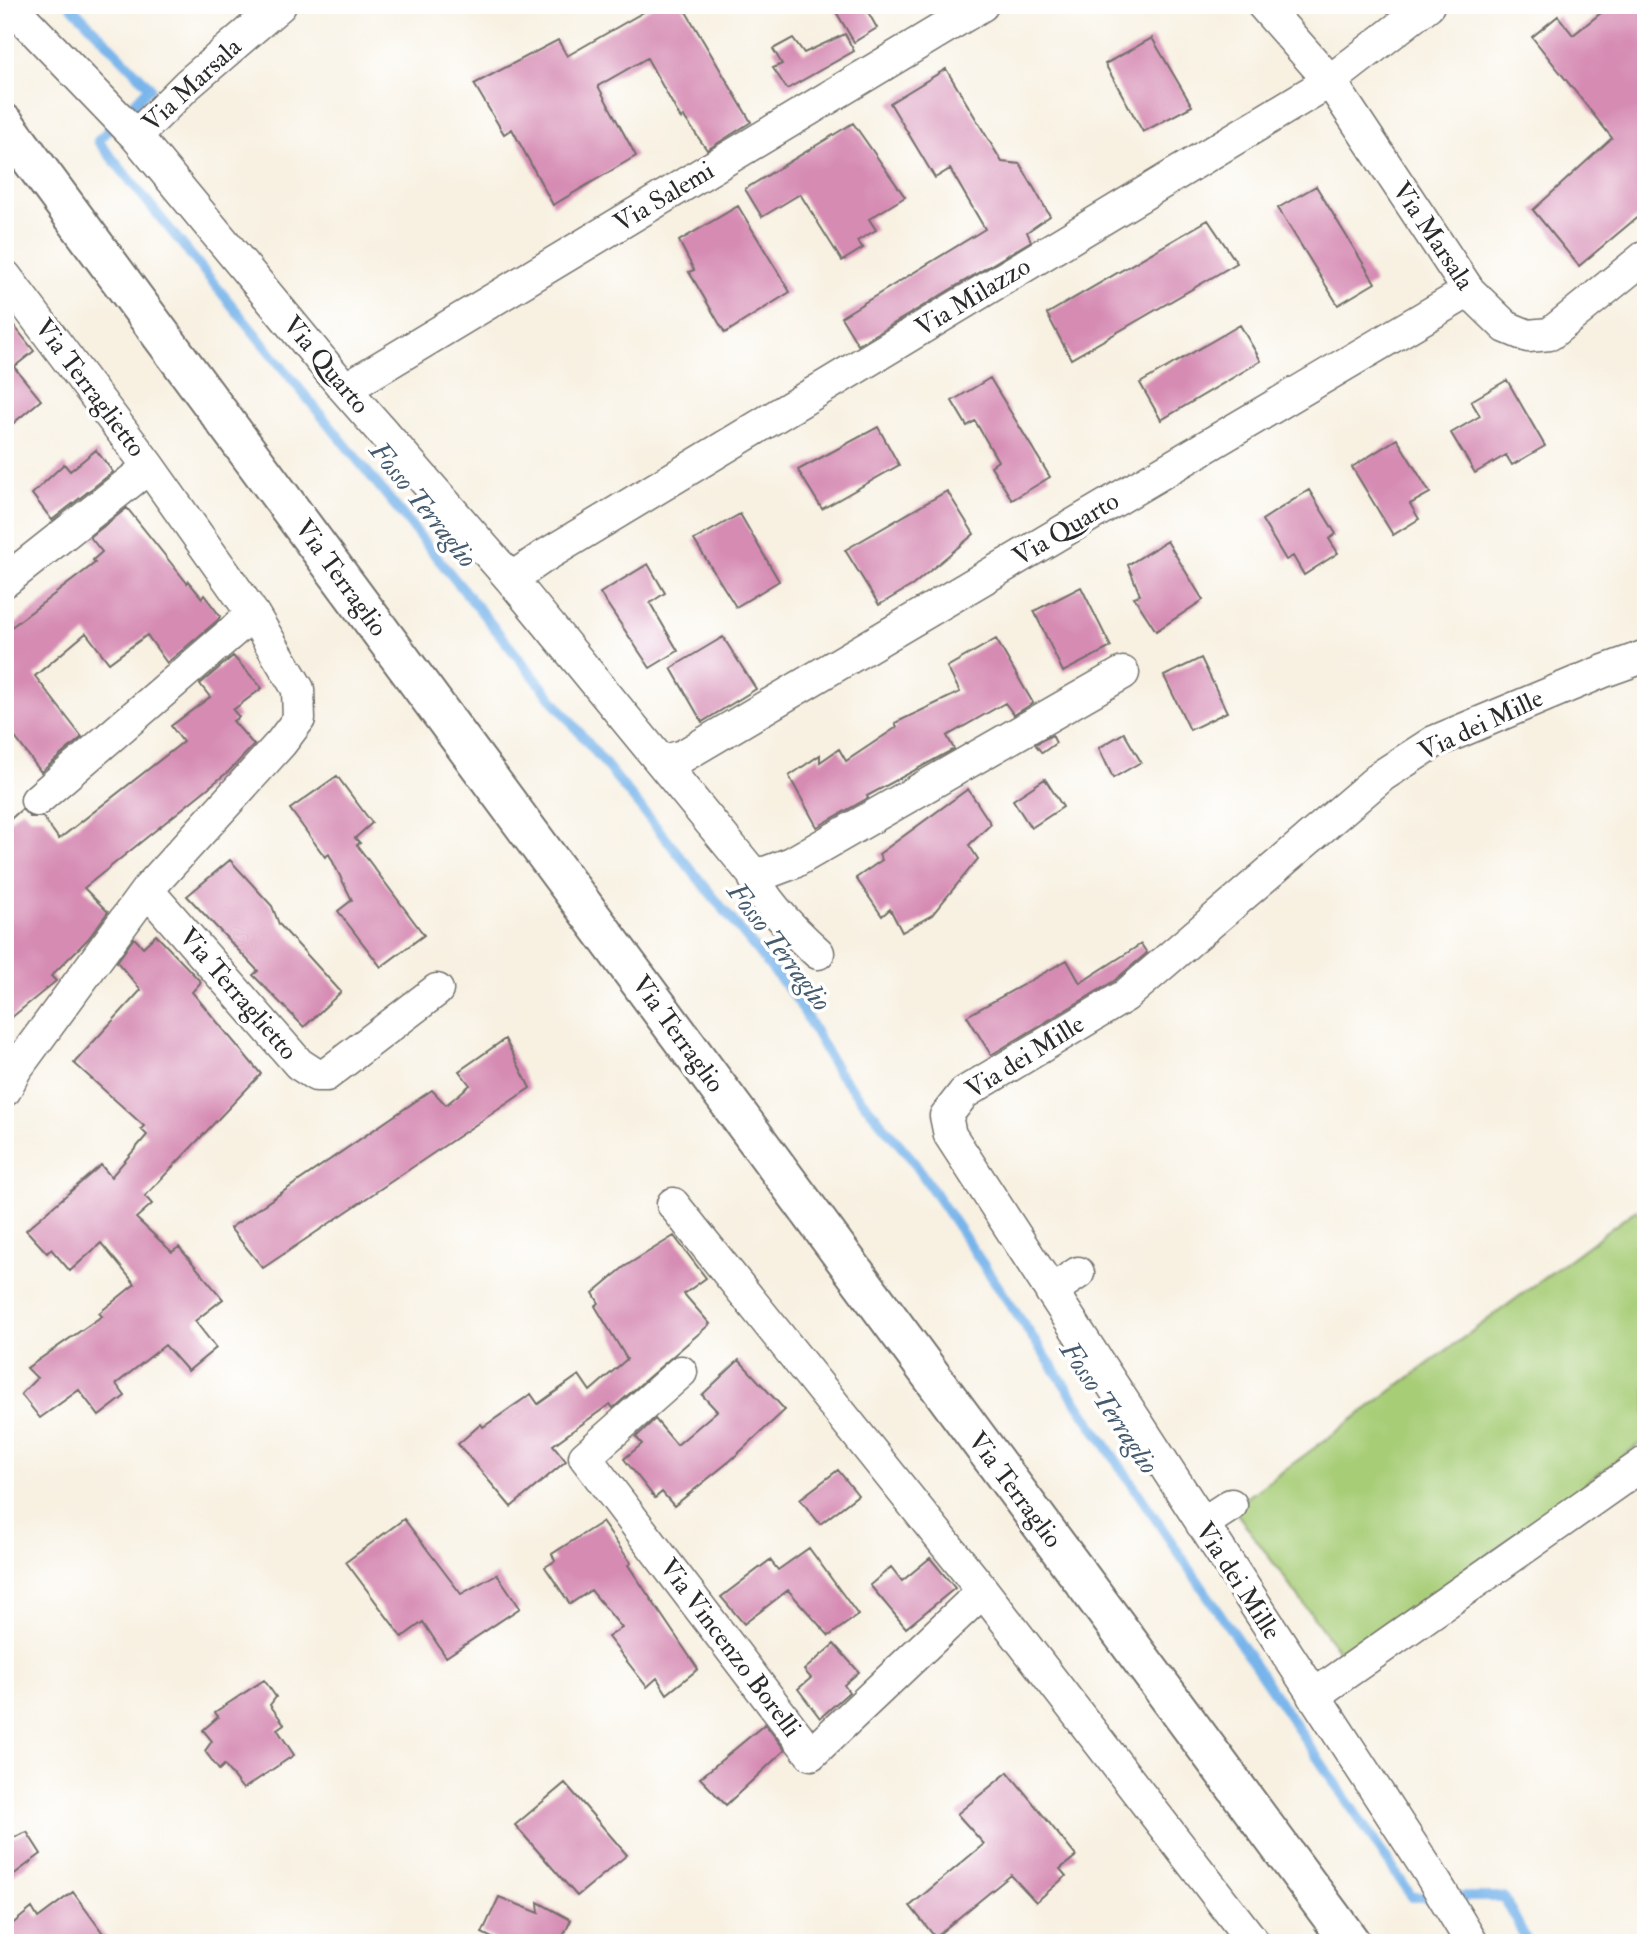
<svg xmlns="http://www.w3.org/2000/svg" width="1651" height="1948" font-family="'IM FELL Double Pica',serif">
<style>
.green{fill:#a7cd77;stroke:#697c51;stroke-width:2}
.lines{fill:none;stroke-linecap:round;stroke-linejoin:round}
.stream{stroke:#77b4ea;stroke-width:10}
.building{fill:#d68bb3}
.minor-casing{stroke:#73706b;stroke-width:35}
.major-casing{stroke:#73706b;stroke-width:42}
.minor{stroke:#fff;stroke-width:32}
.major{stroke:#fff;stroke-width:38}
.labels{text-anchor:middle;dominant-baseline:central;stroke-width:7;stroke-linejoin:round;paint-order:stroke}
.street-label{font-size:26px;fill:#2b2b2b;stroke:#fff}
.water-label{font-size:28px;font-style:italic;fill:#465b6e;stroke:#fff}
</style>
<rect width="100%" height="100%" fill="#fff"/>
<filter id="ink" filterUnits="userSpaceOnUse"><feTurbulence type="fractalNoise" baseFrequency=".0143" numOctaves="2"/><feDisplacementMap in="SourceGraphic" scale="14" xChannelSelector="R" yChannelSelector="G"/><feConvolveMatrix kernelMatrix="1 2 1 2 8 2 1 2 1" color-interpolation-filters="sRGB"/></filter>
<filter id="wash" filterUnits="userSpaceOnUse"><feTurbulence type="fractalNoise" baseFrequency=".00686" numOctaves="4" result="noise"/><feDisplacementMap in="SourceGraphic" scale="28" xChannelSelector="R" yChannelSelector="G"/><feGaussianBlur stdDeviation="1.57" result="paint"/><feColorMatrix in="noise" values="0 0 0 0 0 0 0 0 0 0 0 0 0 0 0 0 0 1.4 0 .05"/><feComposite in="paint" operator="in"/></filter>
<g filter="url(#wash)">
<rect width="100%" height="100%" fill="#f8f1e2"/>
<!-- green -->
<path class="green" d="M1636,1210L1646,1223V1439L1345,1660L1233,1508Z"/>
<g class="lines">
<!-- stream -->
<path class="stream" d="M70,5L150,87L98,141L798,1001L837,1071L911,1158L1412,1897H1436
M1451,1897H1504L1528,1943"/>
</g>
<g id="blocks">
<!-- building -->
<path class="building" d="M656,5H682L751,122L707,150L684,117L681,119L647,58L598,86L636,156L553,205L512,129L504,134L474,84L558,40L567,56Z
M832,5H864L877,28L854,42Z
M1611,5H1646V210L1579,266L1533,210L1612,138L1532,37L1558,16L1573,35Z
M845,34L854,51L787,89L773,68L782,64L773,49L793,38L804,53Z
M1152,38L1192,106L1143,132L1105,64Z
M946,69L1002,162L1020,164L1050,216L1027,232L1031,241L858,345L841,317L985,229L950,169L935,178L890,103Z
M853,123L905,197L869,219L876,230L857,241L863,248L842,261L800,194L762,217L745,189Z
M1316,186L1375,283L1338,305L1278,208Z
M738,206L790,292L725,333L689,272L694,270L679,241Z
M1208,220L1237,263L1071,359L1047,314Z
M5,314L34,351L14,367L41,400L5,430Z
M1240,325L1261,361L1161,420L1140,383Z
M990,378L1050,477L1012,500L991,466L998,461L975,421L967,426L952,401Z
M1507,380L1545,446L1512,465L1506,455L1475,473L1451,433L1480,416L1471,401Z
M878,427L899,465L822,509L798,470Z
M1397,439L1430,493L1410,504L1419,519L1393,535L1352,467Z
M96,450L113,472L52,520L32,494L64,464L70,471Z
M1309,490L1336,534L1329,539L1338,553L1304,575L1293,556L1286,560L1262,520Z
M947,491L974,534L913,585L879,605L845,550Z
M127,508L187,583L188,581L202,598L204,595L220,616L218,620L167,663L147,635L109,663L86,633L35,676L82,737L41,772L5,724V632L95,563L93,560L102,552L90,537Z
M740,514L779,581L736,607L694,540Z
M1167,541L1203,600L1156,631L1134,597L1140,595L1128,565Z
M648,564L665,593L650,603L678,651L650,668L600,593Z
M1081,587L1111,647L1063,672L1034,611Z
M723,637L756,689L702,722L671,668Z
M996,639L1033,703L1014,715L1005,703L947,736L954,749L867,796L868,798L817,827L789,776L820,755V762L839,749L846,761L897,727L895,723L960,692L947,667Z
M233,656L262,688L233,710L239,717L233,721L254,745L229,771L84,888L108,912L88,939L51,976L56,981L5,1023V824L22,809L30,817H43L59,839L183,742L171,726L210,697L200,684Z
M1201,658L1227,712L1190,730L1164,676Z
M1124,733L1141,762L1113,778L1099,748Z
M1052,735L1056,743L1042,753L1035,744Z
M337,776L372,823L355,838L360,843L357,845L424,935L381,967L338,911L352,900L329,854L325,857L290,809Z
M1045,779L1063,807L1031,828L1013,800Z
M968,789L991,824L969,845L978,859L932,915L902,932L890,909L882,916L856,878L882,860L879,854Z
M230,860L272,906L279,924L341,992L304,1027L253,975L258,971L187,896Z
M156,935L201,982L192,992L261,1074L145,1196L152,1204L136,1218L172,1252L179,1247L223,1299L195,1321L216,1348L188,1371L165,1345L116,1384L125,1396L99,1416L79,1390L40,1418L21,1394L37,1378L27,1368L102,1316L99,1313L135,1284L101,1243L70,1271L51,1249L47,1253L26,1230L101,1165L111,1177L147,1135L141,1129L144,1126L74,1063L141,990L117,962L134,938L143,947Z
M1141,944L1147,953L1114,981L991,1055L967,1016L1067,960L1080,983Z
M505,1039L530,1088L263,1268L230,1228L432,1090L446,1105L470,1085L459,1071Z
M674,1236L706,1278L684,1294L710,1324L613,1408L610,1404L553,1445L566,1461L511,1507L458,1444L481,1424L483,1427L531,1394L538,1404L579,1375L590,1391L627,1359L595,1306L599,1303L593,1293L624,1267Z
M739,1360L785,1410L731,1460L674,1506L662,1492L655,1498L624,1459L642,1444L636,1437L655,1419L677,1445L717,1411L702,1395Z
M838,1470L858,1495L820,1524L800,1499Z
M404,1519L461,1594L497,1574L520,1608L446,1657L423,1622L402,1637L346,1562Z
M602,1522L631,1563L628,1565L698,1669L667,1694L657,1678L647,1687L608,1637L622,1628L591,1590L570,1604L545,1567L555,1561L552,1554Z
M809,1548L858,1615L829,1636L788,1590L744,1624L721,1597L770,1560L778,1570Z
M930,1558L955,1588L906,1628L870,1585L891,1567L902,1581Z
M834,1644L859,1672L844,1685L849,1692L820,1718L798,1689L811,1678L804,1670Z
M264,1680L276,1697L270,1705L284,1724L277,1729L294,1755L243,1789L224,1765L219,1770L205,1751L212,1741L203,1730L218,1717L215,1712Z
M765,1724L785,1750L726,1805L700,1778Z
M1008,1772L1076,1856L1060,1869L1066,1876L1036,1902L1011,1875L935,1937L910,1906L984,1844L957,1814Z
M565,1783L627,1855L577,1896L515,1825Z
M27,1832L41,1854L5,1881V1841Z
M73,1892L110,1943H5V1930L32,1908L38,1918Z
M499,1897L539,1913L538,1902L571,1920L560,1943H502L482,1933Z"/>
</g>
</g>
<g filter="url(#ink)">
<use href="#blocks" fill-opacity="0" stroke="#73706b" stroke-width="2"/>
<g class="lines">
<defs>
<path id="minor" d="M10,5L136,136L345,389L511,579L753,874C762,901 797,934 818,953
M1263,5L1330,81L1469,291L1506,327L1528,336L1550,334L1646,256
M136,136L187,85L280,5
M5,276L149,467L253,614L298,689L299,719L281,743L147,890L15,1070L5,1090
M345,389L982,5
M511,579L543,557L1330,81L1428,5
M5,581L149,467
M662,762L683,756L1469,291
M37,800L253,614
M753,874L768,872L792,863L1123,673
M147,890L299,1064L316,1075H326L437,990
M673,1204L983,1591L1254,1943
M1051,1291L1078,1273
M681,1372L585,1457L811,1754L983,1591
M1202,1524L1231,1505
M1313,1696L1646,1462
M1472,1943L1429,1872L950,1135L946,1116L964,1093L1125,996L1383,775L1434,742L1604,671L1646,656"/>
<path id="major" d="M5,124L1351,1943"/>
</defs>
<!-- minor casing -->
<use href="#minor" class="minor-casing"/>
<!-- major casing -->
<use href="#major" class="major-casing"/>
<!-- minor -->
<use href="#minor" class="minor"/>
<!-- major -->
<use href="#major" class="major"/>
</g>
</g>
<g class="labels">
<!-- street labels -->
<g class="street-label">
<text transform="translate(192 85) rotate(-43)">Via Marsala</text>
<text transform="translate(664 197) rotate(-31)">Via Salemi</text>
<text transform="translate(1433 236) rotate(56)">Via Marsala</text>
<text transform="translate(973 297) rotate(-31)">Via Milazzo</text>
<text transform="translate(326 365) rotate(50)">Via Quarto</text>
<text transform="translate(90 388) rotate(53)">Via Terraglietto</text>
<text transform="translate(1066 529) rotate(-31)">Via Quarto</text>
<text transform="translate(341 578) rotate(54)">Via Terraglio</text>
<text transform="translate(1481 725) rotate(-25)">Via dei Mille</text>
<text transform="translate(238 994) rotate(49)">Via Terraglietto</text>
<text transform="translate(678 1034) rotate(54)">Via Terraglio</text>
<text transform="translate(1025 1057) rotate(-32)">Via dei Mille</text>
<text transform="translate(1015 1490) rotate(53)">Via Terraglio</text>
<text transform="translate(1238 1581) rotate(57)">Via dei Mille</text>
<text transform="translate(730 1648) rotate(53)">Via Vincenzo Borelli</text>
</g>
<!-- water labels -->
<g class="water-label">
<text transform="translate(423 505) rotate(51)">Fosso Terraglio</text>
<text transform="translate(779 947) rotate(53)">Fosso Terraglio</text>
<text transform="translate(1109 1408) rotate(56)">Fosso Terraglio</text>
</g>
</g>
<!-- margin -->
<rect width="1651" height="1948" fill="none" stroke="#fff" stroke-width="28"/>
</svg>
